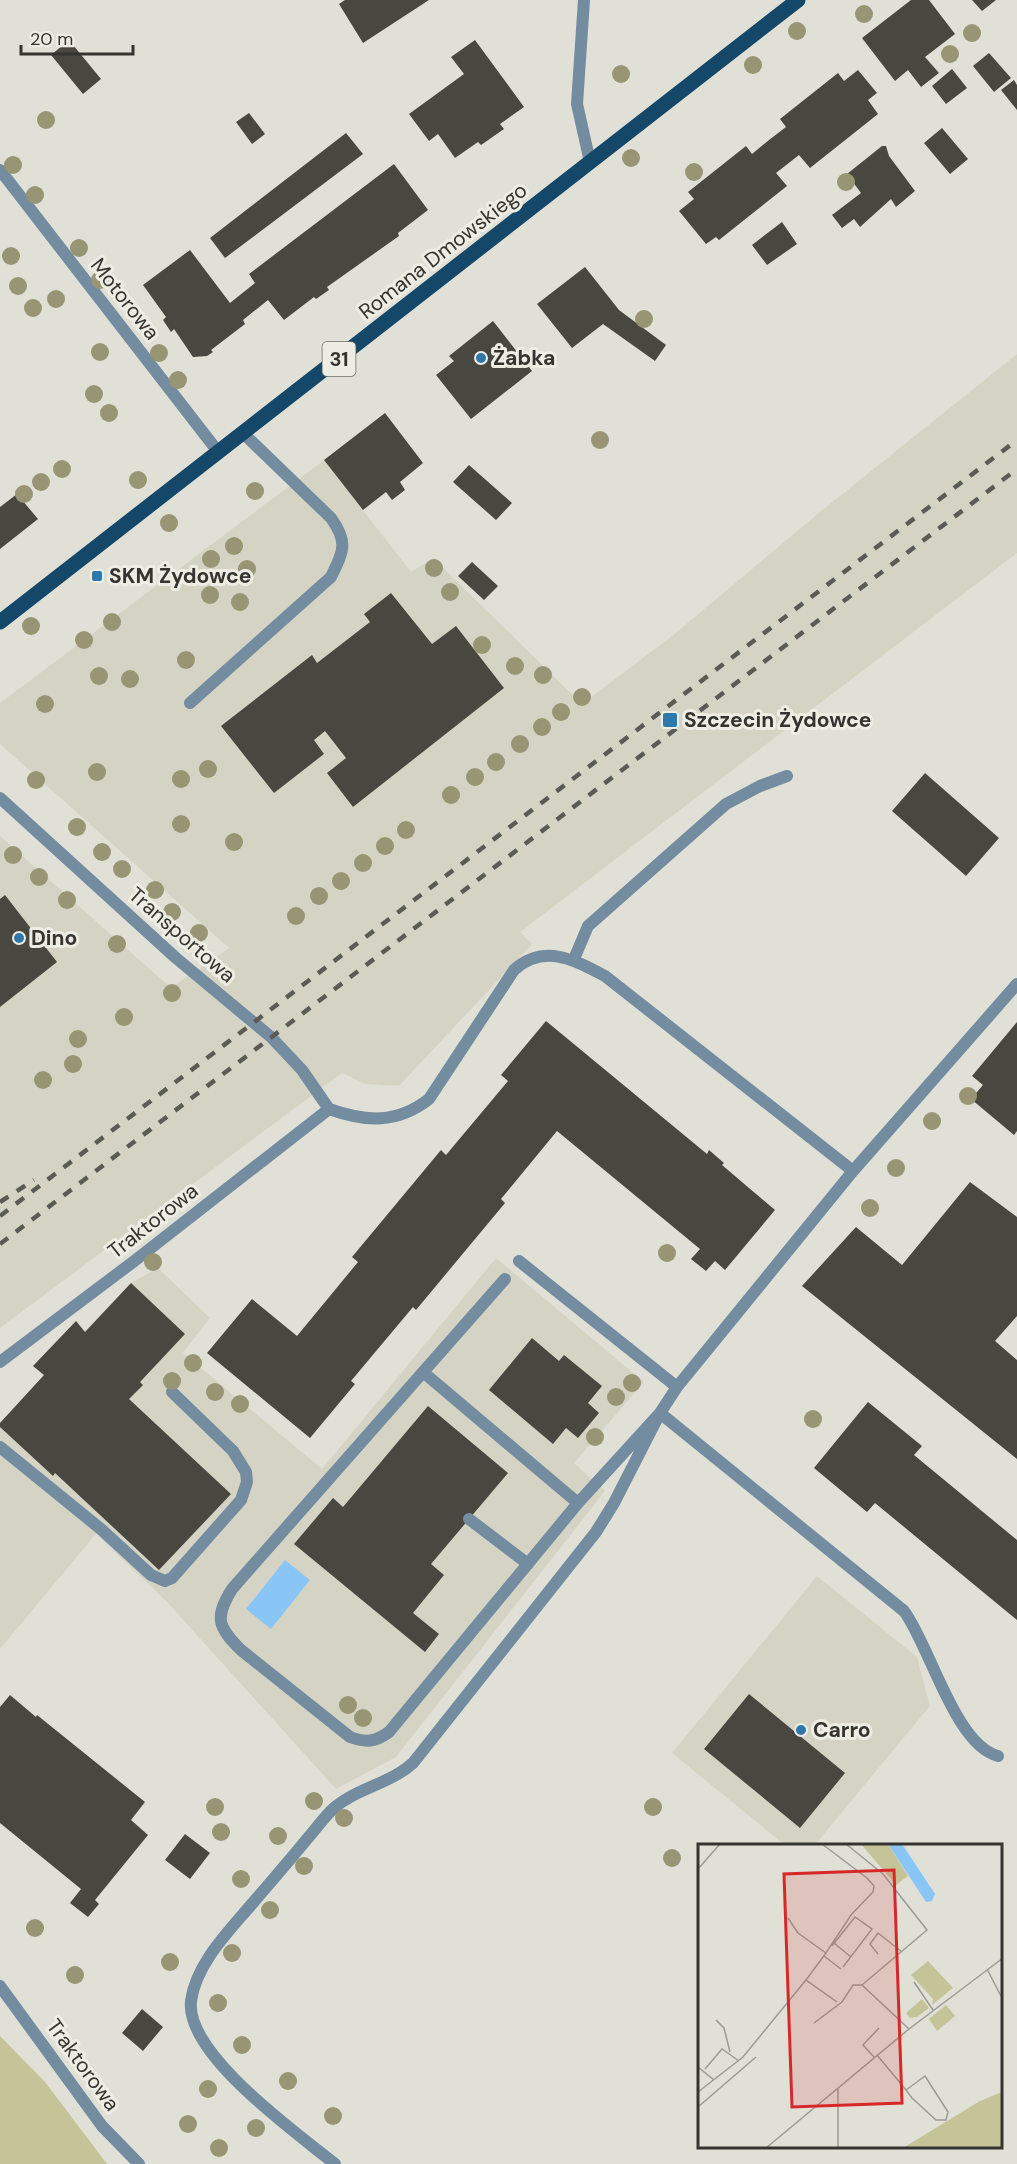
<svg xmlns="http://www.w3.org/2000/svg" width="1017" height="2164" font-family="'DM Sans',sans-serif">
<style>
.built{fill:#d5d4c4}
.green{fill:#c5c398}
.water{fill:#8ac6f5}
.building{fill:#484841}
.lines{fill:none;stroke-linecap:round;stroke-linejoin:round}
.service{stroke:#748ca0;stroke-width:12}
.minor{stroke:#748ca0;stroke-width:12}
.primary{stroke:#154769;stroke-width:15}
.rail{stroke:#5b5b56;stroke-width:4.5;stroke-dasharray:10 10;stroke-linecap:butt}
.tree{fill:#979573}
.poi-dot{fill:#2f78ac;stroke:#eeede4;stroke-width:2}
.labels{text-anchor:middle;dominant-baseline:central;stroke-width:6;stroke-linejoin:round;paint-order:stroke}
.shield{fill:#eeede4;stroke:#6c6c67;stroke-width:1.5}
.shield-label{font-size:20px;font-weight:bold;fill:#343431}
.street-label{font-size:21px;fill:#343431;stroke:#eeede4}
.poi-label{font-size:21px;font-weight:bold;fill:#343431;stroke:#eeede4;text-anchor:start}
.inset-road{fill:none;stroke:#9b9b95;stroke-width:1.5}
.view{fill:#d62828;fill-opacity:0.15;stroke:#d62828;stroke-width:3}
.inset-edge{fill:none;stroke:#343431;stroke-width:3}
</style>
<rect width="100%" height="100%" fill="#e0e0d7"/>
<!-- built -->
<path class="built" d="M1017,354V553L520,932L532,944L399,1086L366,1084L342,1073L0,1328V836L171,988L229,948L0,744V703L324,460L411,572L433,558L582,704L672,636L820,512Z
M496,1258L644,1382L574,1463L605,1491L396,1757L336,1789L167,1602L96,1534L0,1649V1423L44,1376L33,1366L76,1321L85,1331L131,1283L158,1268L210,1318L183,1353L322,1469Z
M817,1576L917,1657L930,1706L814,1846H786L672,1753Z"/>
<!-- green -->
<path class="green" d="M0,2036L45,2082L107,2164H0Z"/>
<!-- water -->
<path class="water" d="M285,1560L310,1580L271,1629L246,1609Z"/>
<!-- building -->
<path class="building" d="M345,0H429L363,43L339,4Z
M911,0H929L955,34L925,57L939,73L921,87L908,70L895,81L862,38Z
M972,0H996L982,11Z
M69,40L101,79L83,94L51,55Z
M475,40L524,107L500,124L504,129L481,145L478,142L455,158L438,134L429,141L409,114L464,74L451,57Z
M989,53L1011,78L994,92L973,66Z
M952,69L967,88L946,104L932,86Z
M858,70L877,93L868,100L878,114L810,168L799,155L776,173L787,186L719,240L716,237L706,244L679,211L694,199L688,192L746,146L752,154L769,140L786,127L780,119L838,73L844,81Z
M1014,80L1017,85V110L1001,90Z
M249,113L265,134L252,144L236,122Z
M942,128L968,159L950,174L924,143Z
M346,133L363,154L225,258L210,238Z
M882,146H886L889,156L915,191L896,207L891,199L860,227L854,219L842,228L832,215L861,193L847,174Z
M394,164L428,210L398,233L399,236L327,287L329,290L316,299L314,297L284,320L268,300L243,320L245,324L211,350L213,352L207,356L193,357L174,329L171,332L163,320L166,317L143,285L190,250L230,303L255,283L249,274Z
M782,222L797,244L767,265L752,245Z
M585,267L619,310L666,345L655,361L603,324L572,348L537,304Z
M493,321L532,371L471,419L436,375L454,361L449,356Z
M385,413L423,463L400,482L405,490L392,500L386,492L363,510L324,460Z
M469,465L512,503L496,520L453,482Z
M17,494L38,519L0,549V507Z
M472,562L498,586L484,600L458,576Z
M391,593L432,644L456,626L504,688L353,807L327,773L346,758L325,731L314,740L324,754L274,793L221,726L312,655L317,663L370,622L364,614Z
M925,773L999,838L966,876L892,811Z
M5,895L57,962L0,1007V899Z
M546,1021L707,1154L709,1150L724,1163L722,1165L775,1210L725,1270L715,1261L706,1271L691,1259L700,1249L557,1131L501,1199L505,1203L416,1310L413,1307L351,1381L355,1384L310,1438L207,1353L252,1299L297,1336L358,1262L352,1257L441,1150L446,1155L508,1081L501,1075Z
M1017,1022V1131L1014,1135L971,1099L983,1085L972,1076Z
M970,1182L1017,1217V1316L995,1341L1017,1360V1459L802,1286L856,1227L902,1265Z
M131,1283L185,1334L140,1382L143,1385L129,1399L231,1494L159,1570L55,1473L53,1476L0,1427V1423L44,1375L33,1366L76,1321L85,1332Z
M532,1338L559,1361L564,1355L602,1386L588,1403L599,1413L578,1438L566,1428L553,1444L489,1390Z
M868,1402L922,1446L914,1455L1017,1540V1620L875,1503L867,1512L814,1468Z
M428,1406L508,1473L431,1564L444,1575L413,1613L439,1634L425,1652L294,1544L333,1498L343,1507Z
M749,1694L845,1773L800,1828L704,1749Z
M10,1695L36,1717L37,1715L145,1802L131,1820L148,1835L95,1900L99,1904L88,1917L70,1903L81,1889L0,1823V1707Z
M185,1834L210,1853L190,1879L165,1860Z
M142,2009L163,2027L143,2051L122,2033Z"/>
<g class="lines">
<!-- service -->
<path class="service" d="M190,703L331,577C343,552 349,543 331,518L244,434
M0,798L176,958L271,1037L302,1070L329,1109
M574,959L588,926L726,804L760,786L787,776
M329,1109C366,1122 397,1124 429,1099L514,970C544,943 575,960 605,976L853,1171L677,1387L660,1413L578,1503L389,1732C375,1742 366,1743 350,1737L241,1650C218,1627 214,1618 232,1589L505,1279
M853,1171L1017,984
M519,1261L677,1387
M0,1362L133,1262L329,1109
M423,1372L578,1503
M0,1447L102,1530L151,1575L165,1581L172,1578L241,1500L247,1482L246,1472L233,1451L172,1392
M469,1519L528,1564
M0,1986L102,2126L139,2164
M335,2164C297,2133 185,2054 191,2001C196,1964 228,1932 251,1905C270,1883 289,1861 307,1839C316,1829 324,1817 334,1808C357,1788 390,1784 413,1763L596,1532L614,1503L660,1413L904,1611C930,1646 955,1745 998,1756"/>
<!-- minor -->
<path class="minor" d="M584,0L577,104L590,162
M0,170L219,453"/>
<!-- primary -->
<path class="primary" d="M0,622L798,0"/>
<!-- rail -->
<path class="rail" d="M0,1202L34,1180
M0,1216L1017,440
M0,1244L1017,469"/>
</g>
<!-- trees -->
<g class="tree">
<circle cx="864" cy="14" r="9"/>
<circle cx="797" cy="31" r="9"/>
<circle cx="972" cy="33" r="9"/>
<circle cx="950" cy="54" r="9"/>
<circle cx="753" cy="65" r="9"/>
<circle cx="621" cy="74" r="9"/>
<circle cx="46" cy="120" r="9"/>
<circle cx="631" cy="158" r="9"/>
<circle cx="13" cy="165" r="9"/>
<circle cx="694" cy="172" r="9"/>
<circle cx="846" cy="182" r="9"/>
<circle cx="35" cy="195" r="9"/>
<circle cx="79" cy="248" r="9"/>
<circle cx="11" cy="256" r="9"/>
<circle cx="100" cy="280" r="9"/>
<circle cx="18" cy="286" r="9"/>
<circle cx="56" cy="299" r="9"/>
<circle cx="33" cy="308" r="9"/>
<circle cx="644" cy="319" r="9"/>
<circle cx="100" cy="352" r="9"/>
<circle cx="159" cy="353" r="9"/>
<circle cx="178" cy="380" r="9"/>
<circle cx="94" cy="394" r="9"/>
<circle cx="109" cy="413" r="9"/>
<circle cx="600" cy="440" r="9"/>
<circle cx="62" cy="469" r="9"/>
<circle cx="138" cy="480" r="9"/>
<circle cx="41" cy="482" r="9"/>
<circle cx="255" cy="491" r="9"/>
<circle cx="24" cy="494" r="9"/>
<circle cx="169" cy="523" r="9"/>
<circle cx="234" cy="546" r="9"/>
<circle cx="211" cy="559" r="9"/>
<circle cx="434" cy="568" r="9"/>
<circle cx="247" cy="569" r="9"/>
<circle cx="450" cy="592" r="9"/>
<circle cx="210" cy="595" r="9"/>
<circle cx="240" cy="602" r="9"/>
<circle cx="112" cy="622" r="9"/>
<circle cx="31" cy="626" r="9"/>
<circle cx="84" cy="640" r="9"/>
<circle cx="482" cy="645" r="9"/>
<circle cx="186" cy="660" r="9"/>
<circle cx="515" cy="666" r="9"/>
<circle cx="543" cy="675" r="9"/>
<circle cx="99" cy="676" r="9"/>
<circle cx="130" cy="679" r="9"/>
<circle cx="582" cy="697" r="9"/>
<circle cx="45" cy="704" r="9"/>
<circle cx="561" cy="712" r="9"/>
<circle cx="542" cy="727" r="9"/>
<circle cx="520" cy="744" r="9"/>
<circle cx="496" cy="762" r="9"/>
<circle cx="208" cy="769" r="9"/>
<circle cx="97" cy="772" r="9"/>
<circle cx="475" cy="777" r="9"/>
<circle cx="181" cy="779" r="9"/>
<circle cx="36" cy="780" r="9"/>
<circle cx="451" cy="795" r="9"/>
<circle cx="181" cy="824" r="9"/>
<circle cx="77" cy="827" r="9"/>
<circle cx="406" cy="830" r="9"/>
<circle cx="234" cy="842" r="9"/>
<circle cx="385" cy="846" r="9"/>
<circle cx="102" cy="852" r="9"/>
<circle cx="13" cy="855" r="9"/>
<circle cx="363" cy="863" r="9"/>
<circle cx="122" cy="869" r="9"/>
<circle cx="39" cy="877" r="9"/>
<circle cx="341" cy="881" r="9"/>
<circle cx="155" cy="890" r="9"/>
<circle cx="319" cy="896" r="9"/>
<circle cx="67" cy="900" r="9"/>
<circle cx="172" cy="912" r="9"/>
<circle cx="296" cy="916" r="9"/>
<circle cx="199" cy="933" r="9"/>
<circle cx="117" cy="944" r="9"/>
<circle cx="172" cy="993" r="9"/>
<circle cx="124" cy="1017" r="9"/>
<circle cx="78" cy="1039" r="9"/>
<circle cx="73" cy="1064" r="9"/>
<circle cx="43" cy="1080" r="9"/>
<circle cx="968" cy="1096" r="9"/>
<circle cx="932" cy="1121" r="9"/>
<circle cx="896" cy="1168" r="9"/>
<circle cx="870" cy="1208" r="9"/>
<circle cx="667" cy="1253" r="9"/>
<circle cx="153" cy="1262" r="9"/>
<circle cx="193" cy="1363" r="9"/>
<circle cx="172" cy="1381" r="9"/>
<circle cx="632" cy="1383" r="9"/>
<circle cx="215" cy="1392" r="9"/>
<circle cx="616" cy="1397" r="9"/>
<circle cx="240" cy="1404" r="9"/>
<circle cx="813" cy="1419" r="9"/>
<circle cx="595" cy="1437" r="9"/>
<circle cx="348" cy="1705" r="9"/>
<circle cx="363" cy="1718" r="9"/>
<circle cx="314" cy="1801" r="9"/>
<circle cx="215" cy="1807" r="9"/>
<circle cx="653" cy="1807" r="9"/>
<circle cx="344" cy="1818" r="9"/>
<circle cx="221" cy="1832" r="9"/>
<circle cx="278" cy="1836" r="9"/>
<circle cx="672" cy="1858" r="9"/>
<circle cx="304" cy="1866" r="9"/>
<circle cx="241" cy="1879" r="9"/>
<circle cx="270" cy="1910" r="9"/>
<circle cx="35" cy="1928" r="9"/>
<circle cx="232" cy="1953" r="9"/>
<circle cx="170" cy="1962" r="9"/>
<circle cx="75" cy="1975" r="9"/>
<circle cx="218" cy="2003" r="9"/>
<circle cx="242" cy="2045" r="9"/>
<circle cx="288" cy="2081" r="9"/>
<circle cx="208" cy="2089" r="9"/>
<circle cx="333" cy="2116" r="9"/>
<circle cx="188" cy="2124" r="9"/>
<circle cx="256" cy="2128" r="9"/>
<circle cx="219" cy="2148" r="9"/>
</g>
<!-- markers -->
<g class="poi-dot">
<circle cx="481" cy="358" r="6"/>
<rect x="91" y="570" width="12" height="12" rx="3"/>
<rect x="662" y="712" width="16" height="16" rx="3"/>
<circle cx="19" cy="938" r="6"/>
<circle cx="801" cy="1730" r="6"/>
</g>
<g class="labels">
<!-- shield labels -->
<rect class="shield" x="322.5" y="342" width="33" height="34" rx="4.5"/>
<g class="shield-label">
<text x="339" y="359">31</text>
</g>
<!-- street labels -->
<g class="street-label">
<text transform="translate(443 251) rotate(-38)">Romana Dmowskiego</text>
<text transform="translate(125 299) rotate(52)">Motorowa</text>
<text transform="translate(182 935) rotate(41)">Transportowa</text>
<text transform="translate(153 1221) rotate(-38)">Traktorowa</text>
<text transform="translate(83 2065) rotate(54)">Traktorowa</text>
</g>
<!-- poi labels -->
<g class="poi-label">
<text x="493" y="358">Żabka</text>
<text x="109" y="576">SKM Żydowce</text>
<text x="684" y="720">Szczecin Żydowce</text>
<text x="31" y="938">Dino</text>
<text x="813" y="1730">Carro</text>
</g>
</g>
<!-- overview -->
<g transform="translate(698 1844)">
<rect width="304" height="304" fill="#e0e0d7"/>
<path d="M163,0H190L210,32L198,41ZM230,117L255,144L234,161L235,155L213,131ZM224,155L231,164L219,173L212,174L208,169ZM248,161L257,172L239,187L231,175ZM304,248V304H205L282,257Z" fill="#c5c398"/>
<path d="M190,0H204L237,50L234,57L228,58Z" fill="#8ac6f5"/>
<path class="inset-road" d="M148,0L185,30L229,86L164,141M0,25L22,0M90,74L100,89L128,109L153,71L175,48L176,42L169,34L124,0M136,99L153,113M134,102L157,73L174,85L145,123M128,109L108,136L139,158M180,110L172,100L180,89L204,108M126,112L143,125M289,125L305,156M216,138L235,166M164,141L211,185M18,176L26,184L32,208M116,179L144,158L155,141H164M179,211L208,246L214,254L238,276H248L250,268L227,232L208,246M176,213L165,201L181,184M0,223L16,236M7,225L24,205L41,217M0,248L45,213L108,136M0,263L58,213M68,304L211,185L305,114M140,304V244"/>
<path class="view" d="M196,26L204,259L94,263L86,30Z"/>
<rect width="304" height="304" class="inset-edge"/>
</g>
<!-- scale -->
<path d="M21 45v9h112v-9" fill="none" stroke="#343431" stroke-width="3"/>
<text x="30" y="45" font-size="18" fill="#343431" stroke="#eeede4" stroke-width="4.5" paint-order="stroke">20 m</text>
</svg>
